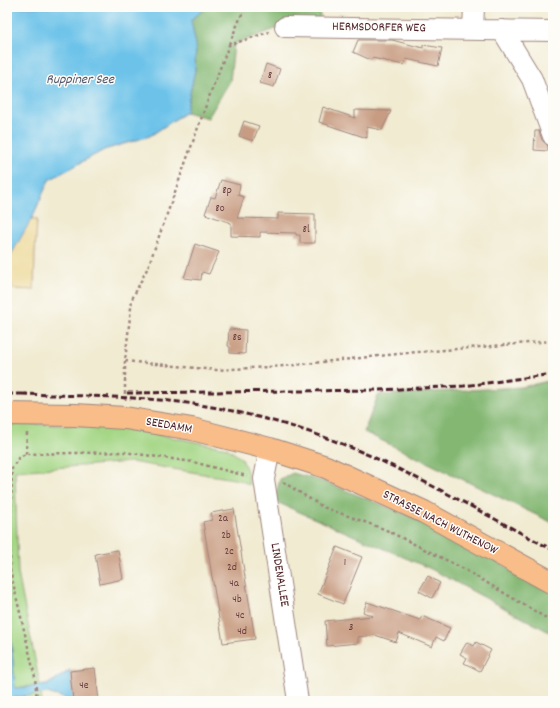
<svg xmlns="http://www.w3.org/2000/svg" width="560" height="708" font-family="Dekko,sans-serif">
<style>
.green{fill:#a4d685;stroke:#777a58}
.forest{fill:#83b772;stroke:#666b4e}
.sand{fill:#eeda9e;stroke:#9c7c64}
.water{fill:#6cc2e9;stroke:#5b708a}
.building{fill:#c89c82}
.lines{fill:none;stroke-linecap:round;stroke-linejoin:round}
.minor-casing{stroke:#9e857e;stroke-width:22}
.major-casing{stroke:#9e857e;stroke-width:24}
.path{stroke:#9e857e;stroke-width:2.5;stroke-dasharray:3 3;stroke-linecap:butt}
.minor{stroke:#fff;stroke-width:20}
.major{stroke:#f8bd89;stroke-width:22}
.rail{stroke:#4a1f2b;stroke-width:3;stroke-dasharray:6 3;stroke-linecap:butt}
.labels{text-anchor:middle;dominant-baseline:central;stroke-width:3;stroke-linejoin:round;paint-order:stroke}
.number-label{font-size:11px;fill:#6a3e41}
.street-label{font-size:13px;fill:#4a1f2b;stroke:#fdfcf7}
.water-label{font-size:14px;font-style:italic;fill:#56586e;stroke:#fdfcf7}
</style>
<rect width="100%" height="100%" fill="#fdfcf7"/>
<filter id="ink" filterUnits="userSpaceOnUse"><feTurbulence type="fractalNoise" baseFrequency=".025" numOctaves="2"/><feDisplacementMap in="SourceGraphic" scale="8" xChannelSelector="R" yChannelSelector="G"/><feConvolveMatrix kernelMatrix="1 2 1 2 8 2 1 2 1" color-interpolation-filters="sRGB"/></filter>
<filter id="wash" filterUnits="userSpaceOnUse"><feTurbulence type="fractalNoise" baseFrequency=".012" numOctaves="4" result="noise"/><feDisplacementMap in="SourceGraphic" scale="16" xChannelSelector="R" yChannelSelector="G"/><feGaussianBlur stdDeviation="0.9" result="paint"/><feColorMatrix in="noise" values="0 0 0 0 0 0 0 0 0 0 0 0 0 0 0 0 0 1.4 0 .05"/><feComposite in="paint" operator="in"/></filter>
<g filter="url(#wash)">
<rect width="100%" height="100%" fill="#f1ebd2"/>
<!-- green -->
<path class="green" d="M36,424L125,428L227,448L242,459L247,471L249,485L240,480L131,462L15,471L18,573L40,685L15,688L7,584V425Z
M41,694L42,701H16V697Z"/>
<!-- forest -->
<path class="forest" d="M207,7H320V26L287,25L234,44L230,81L208,118L186,112L195,70L196,45L191,20Z
M553,380V523L364,432L378,395L522,387Z
M293,473L325,482L420,520L553,592V634L431,569L274,501L280,479Z"/>
<!-- sand -->
<path class="sand" d="M9,218L37,219L35,253L34,290L13,289L7,274Z"/>
<!-- water -->
<path class="water" d="M7,7H207L191,20L196,45L195,70L186,112L150,136L104,150L49,180L32,218L11,255L7,289Z
M7,584L15,688L47,685L70,670L74,701L47,693L16,697V701H7Z"/>
<g id="blocks">
<!-- building -->
<path class="building" d="M358,40H392L423,48V45L442,48L438,66L406,59L404,65L372,58L371,60L353,52Z
M266,64L280,69L274,87L260,83Z
M323,107L355,118V110L391,111L382,130L367,127V138L319,122Z
M244,121L259,126L253,141L239,136Z
M535,131H539L542,140L548,146V151L534,150Z
M221,180L240,185L238,195L244,197L237,218L278,219V213L315,214V243H300V235H296V233L260,232V237L231,236V223L205,214L211,197L215,198Z
M195,244L219,252L209,274L202,272L201,280L184,278Z
M229,329L246,330L245,354L230,353V347L228,346Z
M234,509L255,639L223,643L203,522L212,520L211,513Z
M337,547L362,557L343,604L318,594Z
M118,550L123,579L100,584L95,554Z
M428,576L440,583L432,598L419,591Z
M367,602L420,620L422,616L450,628L444,641L436,637L432,647L399,633L396,642L375,635L358,637V643L327,646L325,621L373,616L363,612Z
M467,642L474,646L476,642L491,650L480,671L464,663L467,658L460,654Z
M95,668L99,701H73L70,671Z"/>
</g>
</g>
<g filter="url(#ink)">
<use href="#blocks" fill-opacity="0" stroke="#9e857e" stroke-width="1"/>
<g class="lines">
<defs>
<path id="minor" d="M285,27L553,31
M473,29L474,7
M502,30L532,79L553,136
M270,449L264,479L298,701"/>
<path id="major" d="M7,414L75,415L125,418L192,429L270,449L326,467L424,512L553,583"/>
</defs>
<!-- minor casing -->
<use href="#minor" class="minor-casing"/>
<!-- major casing -->
<use href="#major" class="major-casing"/>
<!-- path -->
<path class="path" d="M229,44L245,7
M125,361L216,370L285,366L407,353L553,341
M125,400V361L132,299L148,267L209,97L229,45L269,32
M26,454L27,433
M283,482L323,507L384,529L462,568L553,622
M37,701L35,677L10,570L12,468L19,457L26,454L124,452L193,462L247,476"/>
<!-- minor -->
<use href="#minor" class="minor"/>
<!-- major -->
<use href="#major" class="major"/>
<!-- rail -->
<path class="rail" d="M127,393L379,390L464,386L553,374
M7,394H27
M22,394C75,396 127,396 179,402C237,409 303,427 357,450C424,479 488,516 553,550"/>
</g>
</g>
<g class="labels">
<!-- number labels -->
<g class="number-label">
<text x="270" y="76">8</text>
<text x="227" y="191">8p</text>
<text x="220" y="209">8o</text>
<text x="306" y="230">8l</text>
<text x="237" y="338">8s</text>
<text x="223" y="519">2a</text>
<text x="226" y="536">2b</text>
<text x="229" y="552">2c</text>
<text x="345" y="563">1</text>
<text x="232" y="568">2d</text>
<text x="234" y="584">4a</text>
<text x="237" y="600">4b</text>
<text x="240" y="616">4c</text>
<text x="351" y="628">3</text>
<text x="242" y="632">4d</text>
<text x="84" y="686">4e</text>
</g>
<!-- street labels -->
<g class="street-label">
<text transform="translate(379 28) rotate(1)">HERMSDORFER WEG</text>
<text transform="translate(169 426) rotate(10)">SEEDAMM</text>
<text transform="translate(440 523) rotate(27)">STRASSE NACH WUTHENOW</text>
<text transform="translate(279 575) rotate(81)">LINDENALLEE</text>
</g>
<!-- water labels -->
<g class="water-label">
<text x="80" y="80">Ruppiner See</text>
</g>
</g>
<!-- margin -->
<rect width="560" height="708" fill="none" stroke="#fdfcf7" stroke-width="24"/>
</svg>
